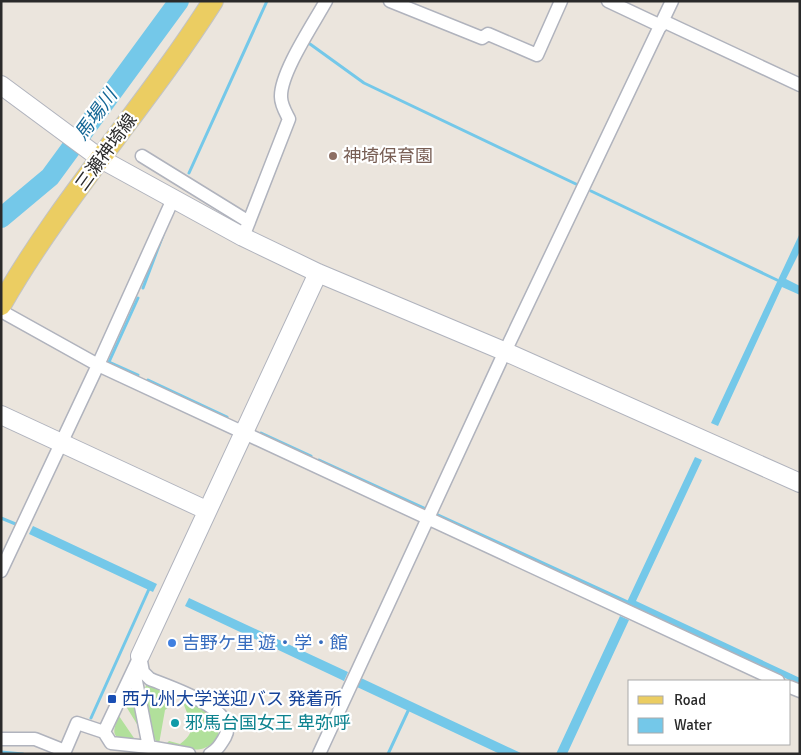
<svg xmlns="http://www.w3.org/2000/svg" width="801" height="755" font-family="Signika,'Noto Sans JP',sans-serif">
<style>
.green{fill:#b1e09b}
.water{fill:#74c8e9}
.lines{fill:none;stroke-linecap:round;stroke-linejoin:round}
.stream{stroke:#74c8e9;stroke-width:3}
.river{stroke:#74c8e9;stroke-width:20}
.street-casing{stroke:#b0b3bd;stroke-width:15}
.secondary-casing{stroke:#b0b3bd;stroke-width:20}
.primary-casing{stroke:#c3c3c3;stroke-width:22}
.street{stroke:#fff;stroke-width:12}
.secondary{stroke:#fff;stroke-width:18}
.primary{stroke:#ebcd62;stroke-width:20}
.education-dot{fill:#8d6e63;stroke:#fff;stroke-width:2}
.shop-dot{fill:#3f7fe0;stroke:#fff;stroke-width:2}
.transit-dot{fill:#1a4fb4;stroke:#fff;stroke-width:2}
.culture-dot{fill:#0f9aa8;stroke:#fff;stroke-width:2}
.labels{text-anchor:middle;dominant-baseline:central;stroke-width:4.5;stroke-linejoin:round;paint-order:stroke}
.street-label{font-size:18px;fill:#2a2a2a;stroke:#fff}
.education-label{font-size:18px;fill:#785e54;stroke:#fff;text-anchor:start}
.shop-label{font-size:18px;fill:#366cbe;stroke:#fff;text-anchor:start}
.transit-label{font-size:18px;fill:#164399;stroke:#fff;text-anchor:start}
.culture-label{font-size:18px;fill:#0d838f;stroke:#fff;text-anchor:start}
.water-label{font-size:19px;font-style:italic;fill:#136695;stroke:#fff}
</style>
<rect width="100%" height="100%" fill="#ebe5dd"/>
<!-- green -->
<path class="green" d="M134,681L143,734L124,703Z
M146,685H150L175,695V702L165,710L159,744L153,737L145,689Z
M182,698C198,706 227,715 217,738C214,743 207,748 201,749C191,751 176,747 165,745L169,741L180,744C201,729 187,719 182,698Z
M119,716L136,741C115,738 109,738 119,716Z"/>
<!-- water -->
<path class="water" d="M800,233V251L786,279L800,286V295L782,287L718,426L711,423Z
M695,457L702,460L636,601L800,678V685L626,604Z
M33,526L157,584L153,592L29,534Z
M189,598L348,672L344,681L185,606Z
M620,616L629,620L567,754H556Z
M361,678L523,754H500L357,687Z"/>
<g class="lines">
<!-- stream -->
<path class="stream" d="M310,44L364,83L578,185
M189,173L267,1
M591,191L777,280
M143,288L163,235
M138,375L109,362L138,298
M148,380L227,417
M261,433L311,456
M319,460L424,508
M436,514L628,602
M1,518L18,525
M91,718L149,589
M1,752L23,754
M388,754L408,711"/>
<!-- river -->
<path class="river" d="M1,218L50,177L179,1"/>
<defs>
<path id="street" d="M390,1L482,38L488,34L537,55L561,1
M608,1L661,26
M663,21L800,85
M142,156L249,222
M243,237L289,119C286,113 281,105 281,97C280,73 314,23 326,1
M1,311L98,365L173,199
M1,571L98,365L778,681
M140,656L143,672L150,679C169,687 240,709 225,737C220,745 218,749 210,754
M140,656L104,732L111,743L149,747
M134,671L149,747L189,754
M790,687L800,691
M1,739H35L65,751L77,723L104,732
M319,754L501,360L672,1"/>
<path id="secondary" d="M1,85L101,159L243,237L318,273L506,352L800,483
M1,415L206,510
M140,656L318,273"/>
<path id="primary" d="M1,305C62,198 147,105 213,1"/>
</defs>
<!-- street casing -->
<use href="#street" class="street-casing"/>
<!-- secondary casing -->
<use href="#secondary" class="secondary-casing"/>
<!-- primary casing -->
<use href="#primary" class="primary-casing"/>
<!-- street -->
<use href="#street" class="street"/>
<!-- secondary -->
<use href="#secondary" class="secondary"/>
<!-- primary -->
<use href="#primary" class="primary"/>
</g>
<!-- markers -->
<circle class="education-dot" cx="333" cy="156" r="5"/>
<circle class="shop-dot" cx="172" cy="643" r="5"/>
<rect class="transit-dot" x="107" y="694" width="10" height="10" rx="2.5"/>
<circle class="culture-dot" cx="175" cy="723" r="5"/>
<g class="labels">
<!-- street labels -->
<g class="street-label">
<text transform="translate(106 152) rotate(-54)">三瀬神埼線</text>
</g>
<!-- education labels -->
<g class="education-label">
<text x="343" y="156">神埼保育園</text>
</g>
<!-- shop labels -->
<g class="shop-label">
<text x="182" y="643">吉野ケ里 遊・学・館</text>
</g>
<!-- transit labels -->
<g class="transit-label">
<text x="122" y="699">西九州大学送迎バス 発着所</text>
</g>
<!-- culture labels -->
<g class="culture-label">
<text x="185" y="723">邪馬台国女王 卑弥呼</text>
</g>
<!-- water labels -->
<g class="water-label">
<text transform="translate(96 115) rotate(-54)">馬場川</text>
</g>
</g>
<!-- border -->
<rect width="801" height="755" fill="none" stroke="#2a2a2a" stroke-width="5"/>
<!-- legend -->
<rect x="628" y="680" width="162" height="65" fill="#ffffff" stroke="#aaaaaa"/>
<rect x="638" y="696" width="25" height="8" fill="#ebcd62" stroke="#aaaaaa"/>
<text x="674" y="705" font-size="15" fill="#2a2a2a">Road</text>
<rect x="638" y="718" width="25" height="15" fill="#74c8e9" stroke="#aaaaaa"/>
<text x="674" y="730" font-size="15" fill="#2a2a2a">Water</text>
</svg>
